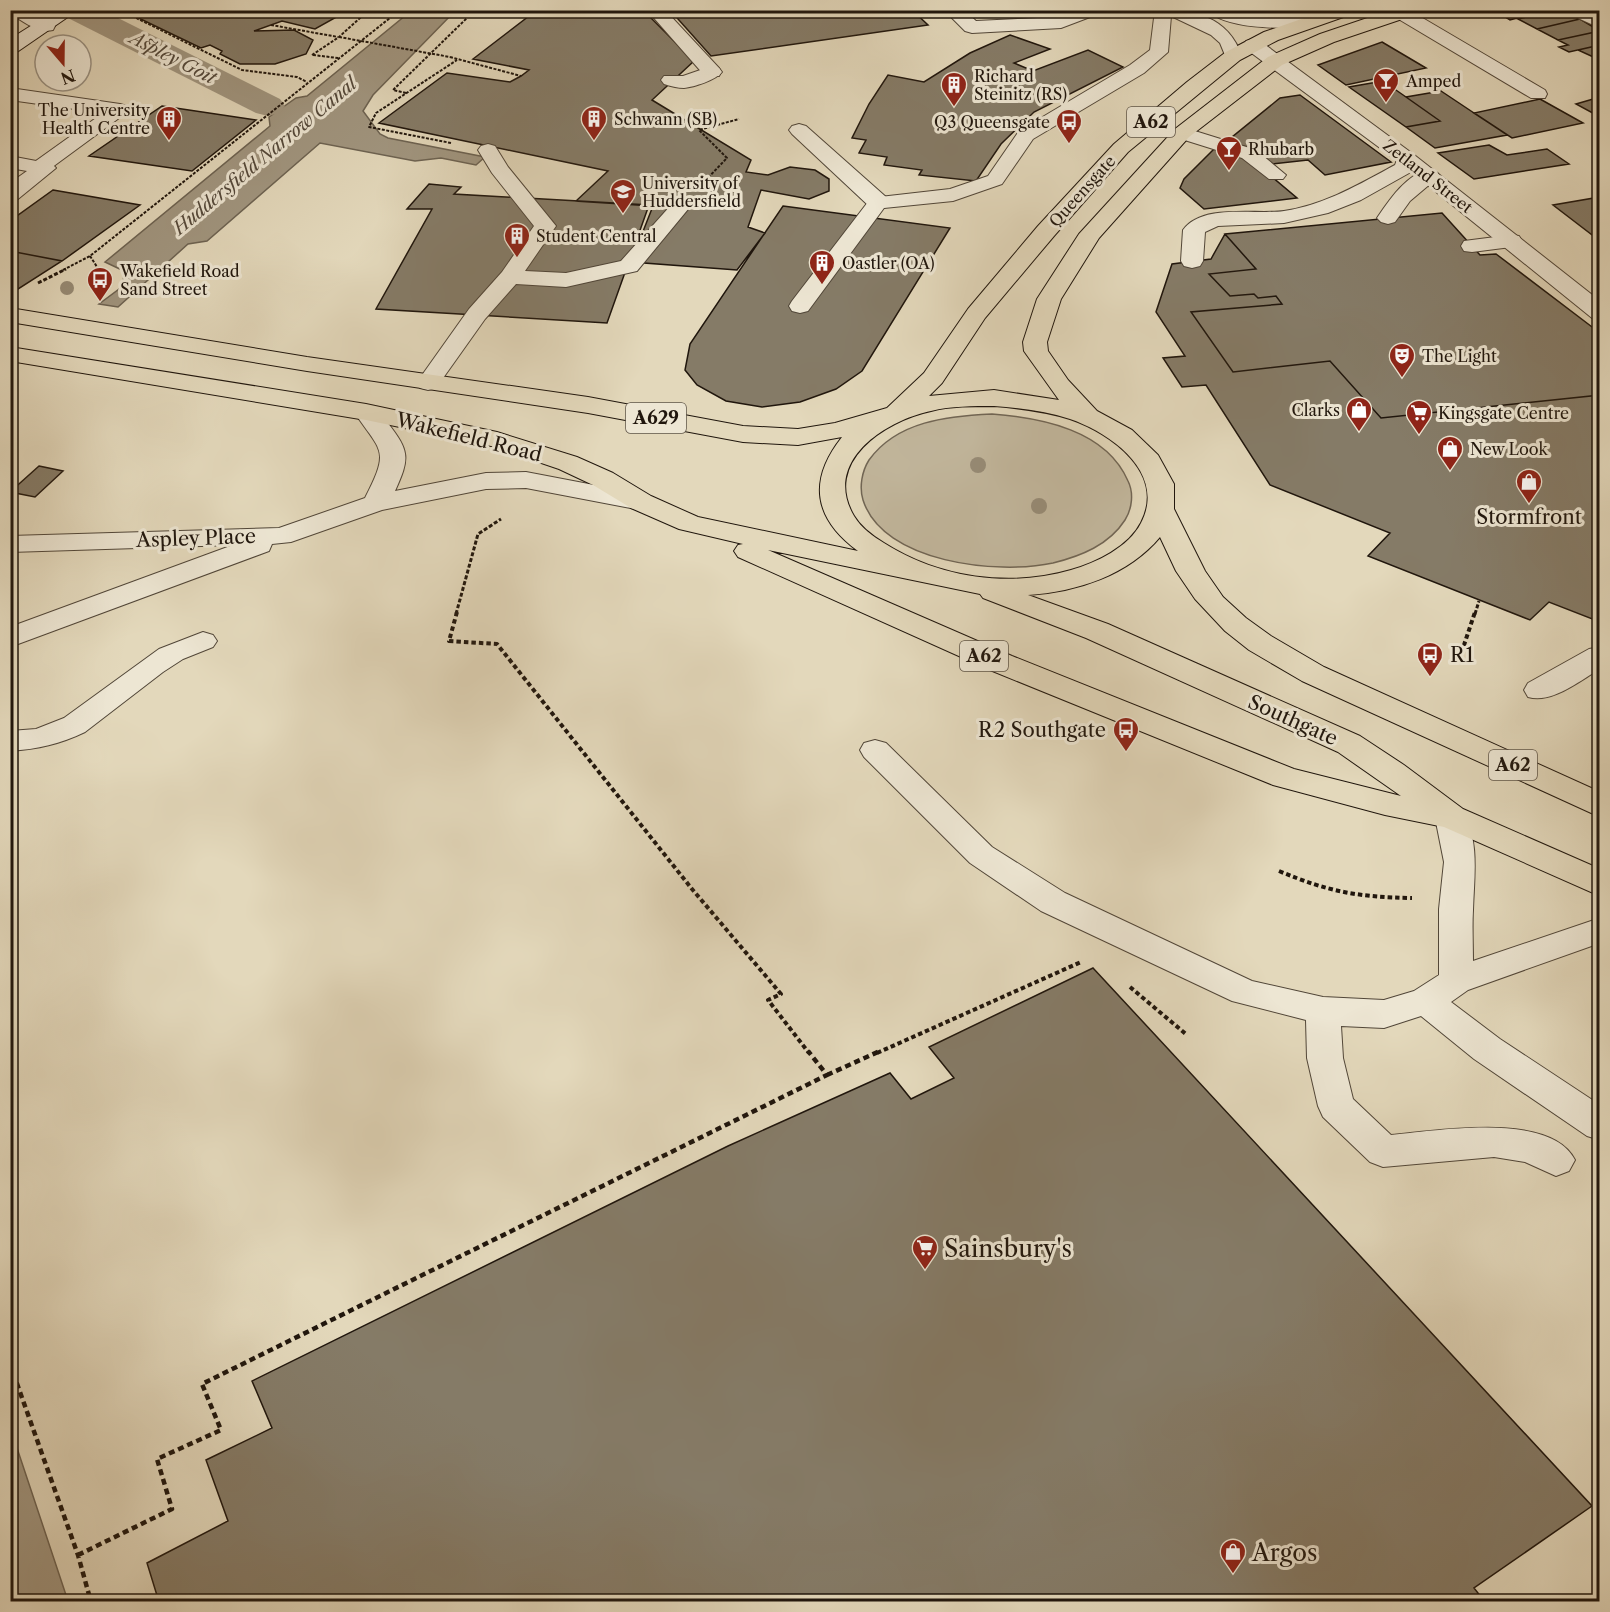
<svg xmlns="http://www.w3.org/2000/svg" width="1610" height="1612" font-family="'Libre Caslon Text',serif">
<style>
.green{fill:#c2b79d;stroke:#716655;stroke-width:1.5}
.water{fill:#a19680;stroke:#6d6352;stroke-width:1.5}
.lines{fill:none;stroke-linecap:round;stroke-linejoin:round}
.canal{fill:#a19680;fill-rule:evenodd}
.building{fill:#857b67;stroke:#20160d;stroke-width:1.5}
.service-casing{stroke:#514638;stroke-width:2}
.pedestrian-casing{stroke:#514638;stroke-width:2}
.minor-casing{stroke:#514638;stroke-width:2}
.secondary-casing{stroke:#20160d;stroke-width:2}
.trunk-casing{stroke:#20160d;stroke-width:2}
.path-far3{stroke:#20160d;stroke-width:2;stroke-dasharray:3 1.5;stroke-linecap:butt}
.path-far2{stroke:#20160d;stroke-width:3;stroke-dasharray:4 2;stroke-linecap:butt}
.path-far1{stroke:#20160d;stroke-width:4;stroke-dasharray:4.5 3;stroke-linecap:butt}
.path{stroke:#20160d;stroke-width:4.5;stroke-dasharray:6 4;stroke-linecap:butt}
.service{fill:#ede6d3;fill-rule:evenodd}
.pedestrian{fill:#ede6d3;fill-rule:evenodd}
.minor{fill:#ede6d3;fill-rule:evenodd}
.secondary{fill:#ede6d3;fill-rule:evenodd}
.trunk{fill:#e3d8bb;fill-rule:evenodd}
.path-bridge{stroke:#20160d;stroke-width:2;stroke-dasharray:3 1.5;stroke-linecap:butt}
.tree{fill:#978c77}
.labels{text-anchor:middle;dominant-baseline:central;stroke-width:6;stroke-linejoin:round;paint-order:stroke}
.far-poi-label{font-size:16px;fill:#20160d;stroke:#ede6d3;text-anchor:start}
.far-street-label{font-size:16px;fill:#20160d;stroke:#ede6d3}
.far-water-label{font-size:18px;font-style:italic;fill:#54493b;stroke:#ede6d3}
.shield{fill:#ede6d3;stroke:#5e5448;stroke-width:1.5}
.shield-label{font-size:18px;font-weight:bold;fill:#20160d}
.street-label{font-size:20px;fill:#20160d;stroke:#ede6d3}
.poi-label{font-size:20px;fill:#20160d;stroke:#ede6d3}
.near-poi-label{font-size:24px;fill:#20160d;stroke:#ede6d3;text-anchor:start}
</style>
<rect width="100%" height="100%" fill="#e3d8bb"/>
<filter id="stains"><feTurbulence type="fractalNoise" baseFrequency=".00333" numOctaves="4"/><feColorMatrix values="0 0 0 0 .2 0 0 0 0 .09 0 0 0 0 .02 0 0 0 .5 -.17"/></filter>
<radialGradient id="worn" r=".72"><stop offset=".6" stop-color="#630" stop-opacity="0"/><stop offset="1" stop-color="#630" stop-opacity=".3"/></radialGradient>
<!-- green -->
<path class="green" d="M992,414C1042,418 1106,430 1128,481C1134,493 1132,509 1125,520C1109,545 1081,556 1053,563C998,575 883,563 863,500C859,487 862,471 869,460C897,421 948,416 992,414Z"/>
<!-- water -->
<path class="water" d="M411,11H455L373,95L363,111L380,134L388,138L485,157L476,165L441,158L415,161L320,143L207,241L188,244L118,307L99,304L123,286L124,271L105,262L270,126L269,117L296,98L307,96Z
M10,1427L68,1601H11Z"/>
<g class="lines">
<!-- canal -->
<path class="canal" d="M62,10H102L280,99L285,106L280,113L268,116L256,113L66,17Z"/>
</g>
<!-- building -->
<path class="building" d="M223,10L233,15L248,10H349L315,29L282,21L254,31L294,30L313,40L306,54L275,64H240L220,54L222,51L210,45L201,48L124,11Z
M549,10H643L694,61L652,100L751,160L746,172L768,175L790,167L815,170L829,179V191L809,199L761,190L748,227L765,233L737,270L631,262L653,206L576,201L608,171L379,123L447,73L510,82L521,76L529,70L473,59L533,13Z
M670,10H912L928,25L711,56Z
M961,10H1015L970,18Z
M1494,10H1547L1510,20Z
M1556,10H1562L1580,19L1537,29L1518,19Z
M1580,19L1600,31L1558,40L1537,29Z
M1600,31V45L1569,52L1559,47L1568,45L1558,40Z
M1010,35L1050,49L1014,63L1033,71L1088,50L1123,67L1034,112L1001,144L976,181L919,175L922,170L884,165L887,157L859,153L866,140L852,138L869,104L888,75L924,82L970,53Z
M1382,42L1426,68L1346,85L1318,65Z
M1600,45V60L1578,50Z
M1383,81L1406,97L1440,121L1406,127L1349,87Z
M1441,91L1507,135L1435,148L1406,127L1440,121L1406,97Z
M1300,95L1391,162L1325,175L1308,160L1272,164L1255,149L1226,142L1280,98Z
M1600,97V117L1576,104Z
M1540,99L1583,123L1512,138L1474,113Z
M162,106L256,120L192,171L89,156Z
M1489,145L1507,155L1547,149L1569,164L1474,179L1438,153Z
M1215,148L1238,153L1259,166L1297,198L1204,209L1180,188L1184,179Z
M429,184L461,187L454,194L649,205L607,323L376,309L432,209H407Z
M53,190L140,205L62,261L10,251V221Z
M1600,197V241L1553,205Z
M783,206L950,228L862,371L836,389L800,402L762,407L726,401L697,385L685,370L690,344Z
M1442,213L1480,255L1496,254L1600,333V622L1549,602L1530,620L1368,556L1390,533L1270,485L1206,385L1182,387L1163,358L1185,356L1156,312L1172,264L1211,259L1225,234Z
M1442,213L1480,255L1496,254L1600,333V395L1381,418L1330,361L1233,372L1191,312L1282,304L1276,296L1258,298L1254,294L1230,296L1209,274L1256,269L1225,234Z
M10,251L62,261L15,291L10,290Z
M39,466L63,471L35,497L10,492Z
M1093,968L1592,1506L1474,1588L1485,1602H159L147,1563L228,1521L206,1460L272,1428L252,1381L728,1146L890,1073L911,1099L954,1078L929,1047Z"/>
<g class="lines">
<defs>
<path id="service" d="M647,10H665L719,68L721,72L719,76H705Z
M1155,10C1194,10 1227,15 1242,56L1239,60H1227L1220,43L1211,35L1171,16L1168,52L1144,73L1033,139L1002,184L953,201L884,208L808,311L800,313L792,311L789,306L792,301L871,198L950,189L988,176L1019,131L1130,65L1150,50Z
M1208,10H1233L1271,18H1312L1315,22L1312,26L1306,27C1283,29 1223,29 1208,10Z
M1394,10H1409L1545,90L1547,94L1545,98H1531L1395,17L1392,13Z
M10,88L120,104L127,106L130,110L47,171H33L30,167L33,163L103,113L10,100Z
M1182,127L1256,150L1286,175L1283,179H1269L1242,158L1175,137L1172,133L1175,129Z
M488,144L495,146L508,167L556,226L525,271L566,273L621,261L672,204L679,202L686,204L689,208L637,271L566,287L516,284L485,319L436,388L428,390L420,388L416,383L420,378L469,309L502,272L534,226L492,173L478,150L481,146Z
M1406,152L1413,154L1416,158L1411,172L1361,200L1328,213L1284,223L1218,226L1205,232L1203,261L1200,266L1192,268L1184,266L1181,261L1183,230C1202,203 1256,215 1284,211C1324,205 1360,184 1395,165L1399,154Z
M1429,169L1436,171L1439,175L1436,179L1410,201L1395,222L1388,224L1381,222L1377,218C1390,199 1406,175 1429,169Z
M1511,235L1519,236L1522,241L1519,246L1472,252L1464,251L1461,246L1464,241Z
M366,405C377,407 380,414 387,422C410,451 410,458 395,491L486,473L526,472L641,494L650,496L654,502L650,508L641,510L526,488L486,489L382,510L291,542L272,544L269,551L10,647V627L233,545L10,552V536L279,528L365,498C390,449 382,453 354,412L357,407Z
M203,632L213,635L217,641L213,647L183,659L163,672L85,732C60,744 38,749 10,751V731L36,729L64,718L159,649Z
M875,740L886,743L992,847L1065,893L1252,981L1323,997L1384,1000L1414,991L1439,975V909L1444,862L1435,817L1440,809L1451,806L1462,809C1480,840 1474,876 1473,910C1472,927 1473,944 1473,961L1600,918V943L1468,990L1451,1002L1500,1039L1600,1105V1140L1587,1136L1474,1059L1421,1016L1384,1028L1341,1026L1343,1058L1353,1099L1391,1135C1436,1131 1551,1111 1575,1160L1569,1171L1556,1176L1525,1162L1494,1157L1383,1167L1370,1162L1323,1117L1318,1106L1307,1058L1306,1020L1232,1001L1041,911L970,863L864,757L860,750L864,743Z"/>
<path id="pedestrian" d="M944,10H964L976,21L1058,17L1074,10H1101L1098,14L1061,28L972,33L965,31Z
M712,66L719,68L722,72C716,80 694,87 684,88C678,88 670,86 664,84L661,80L664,76H683Z
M799,124L806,126L886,197L889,202L886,207L878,209L870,207L792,134L789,130L792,126Z"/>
<path id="minor" d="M10,10C27,10 45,12 55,26L53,30C38,34 23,21 11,14Z
M1566,10H1590L1600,15V28L1569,14Z
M1253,39L1260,41L1413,154L1600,301V320L1592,318L1399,162L1246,49L1244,45L1246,41Z
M10,156L52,164L56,168L18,199L10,200V183L27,171L10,168Z
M1600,647V669C1579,681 1552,704 1528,697L1524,690L1528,683L1589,649Z"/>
<path id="secondary" d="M56,10H78L17,52L10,54V39Z"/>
<path id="trunk" d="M1327,10H1355L1352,14L1278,40L1240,60L1128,152L1054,236L985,318L942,383L929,396L994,390L1059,400L1024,351L1023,342L1037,299L1079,234L1175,129L1268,57L1320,34L1391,10H1420L1417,14L1334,42L1282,65L1189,137L1099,238L1061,299L1047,342L1048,351L1068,380L1097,411L1132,430L1158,455L1174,484V509L1205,571L1223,597L1246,618L1271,636L1324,667L1600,792V817L1302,681L1249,650L1225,631L1195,599L1176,571L1160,537C1128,575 1077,592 1028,595L1108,624L1360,736L1404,765L1463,809L1600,869V896L1444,827L1385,815L1273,785L990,670L738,557L734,551L738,545L743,544L679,529L631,508L593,485L559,469L491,446L366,420L10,361V347L366,404L497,432L577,457L613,473L651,496L698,517L858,551C813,518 808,480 842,437L798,445L743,442L588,413L307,371L10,322V308L307,357L588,397L743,426L798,429L835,423L887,408L924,373L968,309L1038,226L1114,144L1187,82L1226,52L1264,32ZM994,406C1019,408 1045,411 1070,419C1111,433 1167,473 1141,523C1129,547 1096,563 1071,570C1009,588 939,578 884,543C874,537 861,528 854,516C822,462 884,421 931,411C951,406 973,406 994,406ZM768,550L980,594L983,598L1086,638L1338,752L1401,796L1294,769L1012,656Z"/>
</defs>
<!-- service casing -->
<use href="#service" class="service-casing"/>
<!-- pedestrian casing -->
<use href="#pedestrian" class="pedestrian-casing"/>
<!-- minor casing -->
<use href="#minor" class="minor-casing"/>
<!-- secondary casing -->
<use href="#secondary" class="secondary-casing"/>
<!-- trunk casing -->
<use href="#trunk" class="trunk-casing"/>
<!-- path-far3 -->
<path class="path-far3" d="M120,10L242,70L297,77L307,82
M368,14L385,10
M271,25L338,37
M312,55L339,37L369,10
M313,55L338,58
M450,57L521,76
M406,93L393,90L467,18L470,10
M451,143L369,127L376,113L457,60
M702,184L727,158L699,130L739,119
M90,256L99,270
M63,270L90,256L400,10"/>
<!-- path-far2 -->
<path class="path-far2" d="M98,269L109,285L101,294
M38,283L66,269
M456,614L478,534L501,519
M1475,614L1479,601"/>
<!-- path-far1 -->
<path class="path-far1" d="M457,612L449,641L497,644L692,889L781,994L768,1000L809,1053
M1459,660L1475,612
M1279,871C1329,892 1358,897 1412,898
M1130,987L1187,1035
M877,1053L1081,962"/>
<!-- path -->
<path class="path" d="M827,1075L880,1051
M10,1364L78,1555L91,1602
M78,1555L172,1509L157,1459L221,1430L202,1384L827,1075L808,1051"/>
<!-- service -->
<use href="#service" class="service"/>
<!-- pedestrian -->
<use href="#pedestrian" class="pedestrian"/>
<!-- minor -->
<use href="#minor" class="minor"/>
<!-- secondary -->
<use href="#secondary" class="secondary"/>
<!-- trunk -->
<use href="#trunk" class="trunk"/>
<!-- path-bridge -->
<path class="path-bridge" d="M339,37L450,57"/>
</g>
<!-- trees -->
<g class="tree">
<circle cx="67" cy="288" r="7"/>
<circle cx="978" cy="465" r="8"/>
<circle cx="1039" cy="506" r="8"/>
</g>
<!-- icons -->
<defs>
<symbol id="bar-pin" viewBox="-11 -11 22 30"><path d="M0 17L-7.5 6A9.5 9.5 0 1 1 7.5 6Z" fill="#8f2418" stroke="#ede6d3"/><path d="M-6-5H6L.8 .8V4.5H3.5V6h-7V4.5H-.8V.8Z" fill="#fff"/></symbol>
<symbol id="building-pin" viewBox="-11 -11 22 30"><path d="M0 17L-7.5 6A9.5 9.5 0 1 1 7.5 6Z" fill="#8f2418" stroke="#ede6d3"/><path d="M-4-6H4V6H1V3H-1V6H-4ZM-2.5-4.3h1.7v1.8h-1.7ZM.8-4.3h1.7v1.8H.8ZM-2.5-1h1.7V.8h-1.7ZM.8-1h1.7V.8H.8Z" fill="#fff"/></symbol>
<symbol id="bus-pin" viewBox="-11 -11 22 30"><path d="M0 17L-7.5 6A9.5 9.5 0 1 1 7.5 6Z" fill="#8f2418" stroke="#ede6d3"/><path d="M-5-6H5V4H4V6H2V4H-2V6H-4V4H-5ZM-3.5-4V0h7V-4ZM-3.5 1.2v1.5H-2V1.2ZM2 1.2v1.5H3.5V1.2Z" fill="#fff"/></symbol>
<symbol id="university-pin" viewBox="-11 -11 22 30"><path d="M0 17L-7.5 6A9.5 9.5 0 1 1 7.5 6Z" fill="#8f2418" stroke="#ede6d3"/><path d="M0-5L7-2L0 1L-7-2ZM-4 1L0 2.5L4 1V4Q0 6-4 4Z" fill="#fff"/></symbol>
<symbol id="theatre-pin" viewBox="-11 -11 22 30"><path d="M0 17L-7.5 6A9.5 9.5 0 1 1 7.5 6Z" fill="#8f2418" stroke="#ede6d3"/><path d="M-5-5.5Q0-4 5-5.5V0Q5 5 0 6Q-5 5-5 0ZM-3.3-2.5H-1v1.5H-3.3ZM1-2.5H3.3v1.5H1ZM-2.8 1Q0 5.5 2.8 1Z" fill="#fff"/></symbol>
<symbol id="shop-pin" viewBox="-11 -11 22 30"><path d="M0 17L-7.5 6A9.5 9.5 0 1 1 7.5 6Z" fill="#8f2418" stroke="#ede6d3"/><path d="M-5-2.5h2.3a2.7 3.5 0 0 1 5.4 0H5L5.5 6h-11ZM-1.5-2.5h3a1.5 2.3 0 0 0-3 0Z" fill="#fff"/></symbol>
<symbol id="supermarket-pin" viewBox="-11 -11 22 30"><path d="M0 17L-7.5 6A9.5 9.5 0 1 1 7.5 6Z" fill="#8f2418" stroke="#ede6d3"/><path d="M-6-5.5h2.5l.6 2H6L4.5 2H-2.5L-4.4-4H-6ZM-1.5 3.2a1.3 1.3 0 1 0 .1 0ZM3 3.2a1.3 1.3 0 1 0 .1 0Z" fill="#fff"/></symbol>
</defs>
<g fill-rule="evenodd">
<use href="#bar-pin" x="1371" y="66" width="30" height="40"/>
<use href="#building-pin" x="939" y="70" width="30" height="40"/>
<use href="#building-pin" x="154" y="104" width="30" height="40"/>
<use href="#building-pin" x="579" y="104" width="30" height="40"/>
<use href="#bus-pin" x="1054" y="107" width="30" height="40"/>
<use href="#bar-pin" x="1214" y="134" width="30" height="40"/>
<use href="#university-pin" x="608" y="177" width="30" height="40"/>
<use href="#building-pin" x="502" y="221" width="30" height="40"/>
<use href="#building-pin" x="807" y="248" width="30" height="40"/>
<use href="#bus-pin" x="85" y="265" width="30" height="40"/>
<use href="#theatre-pin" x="1387" y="341" width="30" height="40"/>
<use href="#shop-pin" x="1344" y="395" width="30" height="40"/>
<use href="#supermarket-pin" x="1404" y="398" width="30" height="40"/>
<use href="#shop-pin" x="1435" y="434" width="30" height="40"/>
<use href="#shop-pin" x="1514" y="467" width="30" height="40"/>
<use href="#bus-pin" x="1415" y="640" width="30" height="40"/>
<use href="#bus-pin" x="1111" y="715" width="30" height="40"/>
<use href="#supermarket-pin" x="910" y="1233" width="30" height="40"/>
<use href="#shop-pin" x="1218" y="1537" width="30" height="40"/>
</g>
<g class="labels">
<!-- far-poi labels -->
<g class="far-poi-label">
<text x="974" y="76">Richard<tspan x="974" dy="18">Steinitz (RS)</tspan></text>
<text x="1406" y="81">Amped</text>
<text x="150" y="110" text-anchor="end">The University<tspan x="150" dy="18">Health Centre</tspan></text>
<text x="614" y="119">Schwann (SB)</text>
<text x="1050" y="122" text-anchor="end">Q3 Queensgate</text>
<text x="1248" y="149">Rhubarb</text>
<text x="642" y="183">University of<tspan x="642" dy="18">Huddersfield</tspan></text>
<text x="536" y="236">Student Central</text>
<text x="842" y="263">Oastler (OA)</text>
<text x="120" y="271">Wakefield Road<tspan x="120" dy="18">Sand Street</tspan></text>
<text x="1422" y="356">The Light</text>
<text x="1340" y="410" text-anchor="end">Clarks</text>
<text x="1438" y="413">Kingsgate Centre</text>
<text x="1470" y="449">New Look</text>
</g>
<!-- far-street labels -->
<g class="far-street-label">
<text transform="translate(1428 176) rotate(38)">Zetland Street</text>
<text transform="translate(1082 191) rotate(-48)">Queensgate</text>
</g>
<!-- far-water labels -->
<g class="far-water-label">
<text transform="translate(173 58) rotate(27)">Aspley Goit</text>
<text transform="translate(265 156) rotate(-40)">Huddersfield Narrow Canal</text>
</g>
<!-- shield labels -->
<g class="shield">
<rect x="1127" y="107" width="48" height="30" rx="4.5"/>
<rect x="626" y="403" width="60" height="30" rx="4.5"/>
<rect x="960" y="641" width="48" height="30" rx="4.5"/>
<rect x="1489" y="750" width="48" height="30" rx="4.5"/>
</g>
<g class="shield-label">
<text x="1151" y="122">A62</text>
<text x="656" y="418">A629</text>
<text x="984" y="656">A62</text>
<text x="1513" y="765">A62</text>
</g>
<!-- street labels -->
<g class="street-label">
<text transform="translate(469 437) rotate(14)">Wakefield Road</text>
<text transform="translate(196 538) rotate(-2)">Aspley Place</text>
<text transform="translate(1293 720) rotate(24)">Southgate</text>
</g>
<!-- poi labels -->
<g class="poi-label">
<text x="1529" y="517">Stormfront</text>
<text x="1450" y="655" text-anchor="start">R1</text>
<text x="1106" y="730" text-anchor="end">R2 Southgate</text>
</g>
<!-- near-poi labels -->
<g class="near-poi-label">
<text x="944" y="1248">Sainsbury's</text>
<text x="1252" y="1552">Argos</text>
</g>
</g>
<!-- margin -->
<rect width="1610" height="1612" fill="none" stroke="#e3d8bb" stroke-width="36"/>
<rect x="12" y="12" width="1586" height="1588" fill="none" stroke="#20160d" stroke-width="3"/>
<rect x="18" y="18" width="1574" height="1576" fill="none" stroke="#20160d" stroke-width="1.5"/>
<!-- north arrow -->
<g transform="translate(63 63) rotate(160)"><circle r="28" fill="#ede6d3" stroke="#9b9384" stroke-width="1.5"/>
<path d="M0-4.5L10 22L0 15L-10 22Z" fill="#8f2418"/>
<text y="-9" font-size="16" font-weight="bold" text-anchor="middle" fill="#20160d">N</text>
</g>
<rect width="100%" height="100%" filter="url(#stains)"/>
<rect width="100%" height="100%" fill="url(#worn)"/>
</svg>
